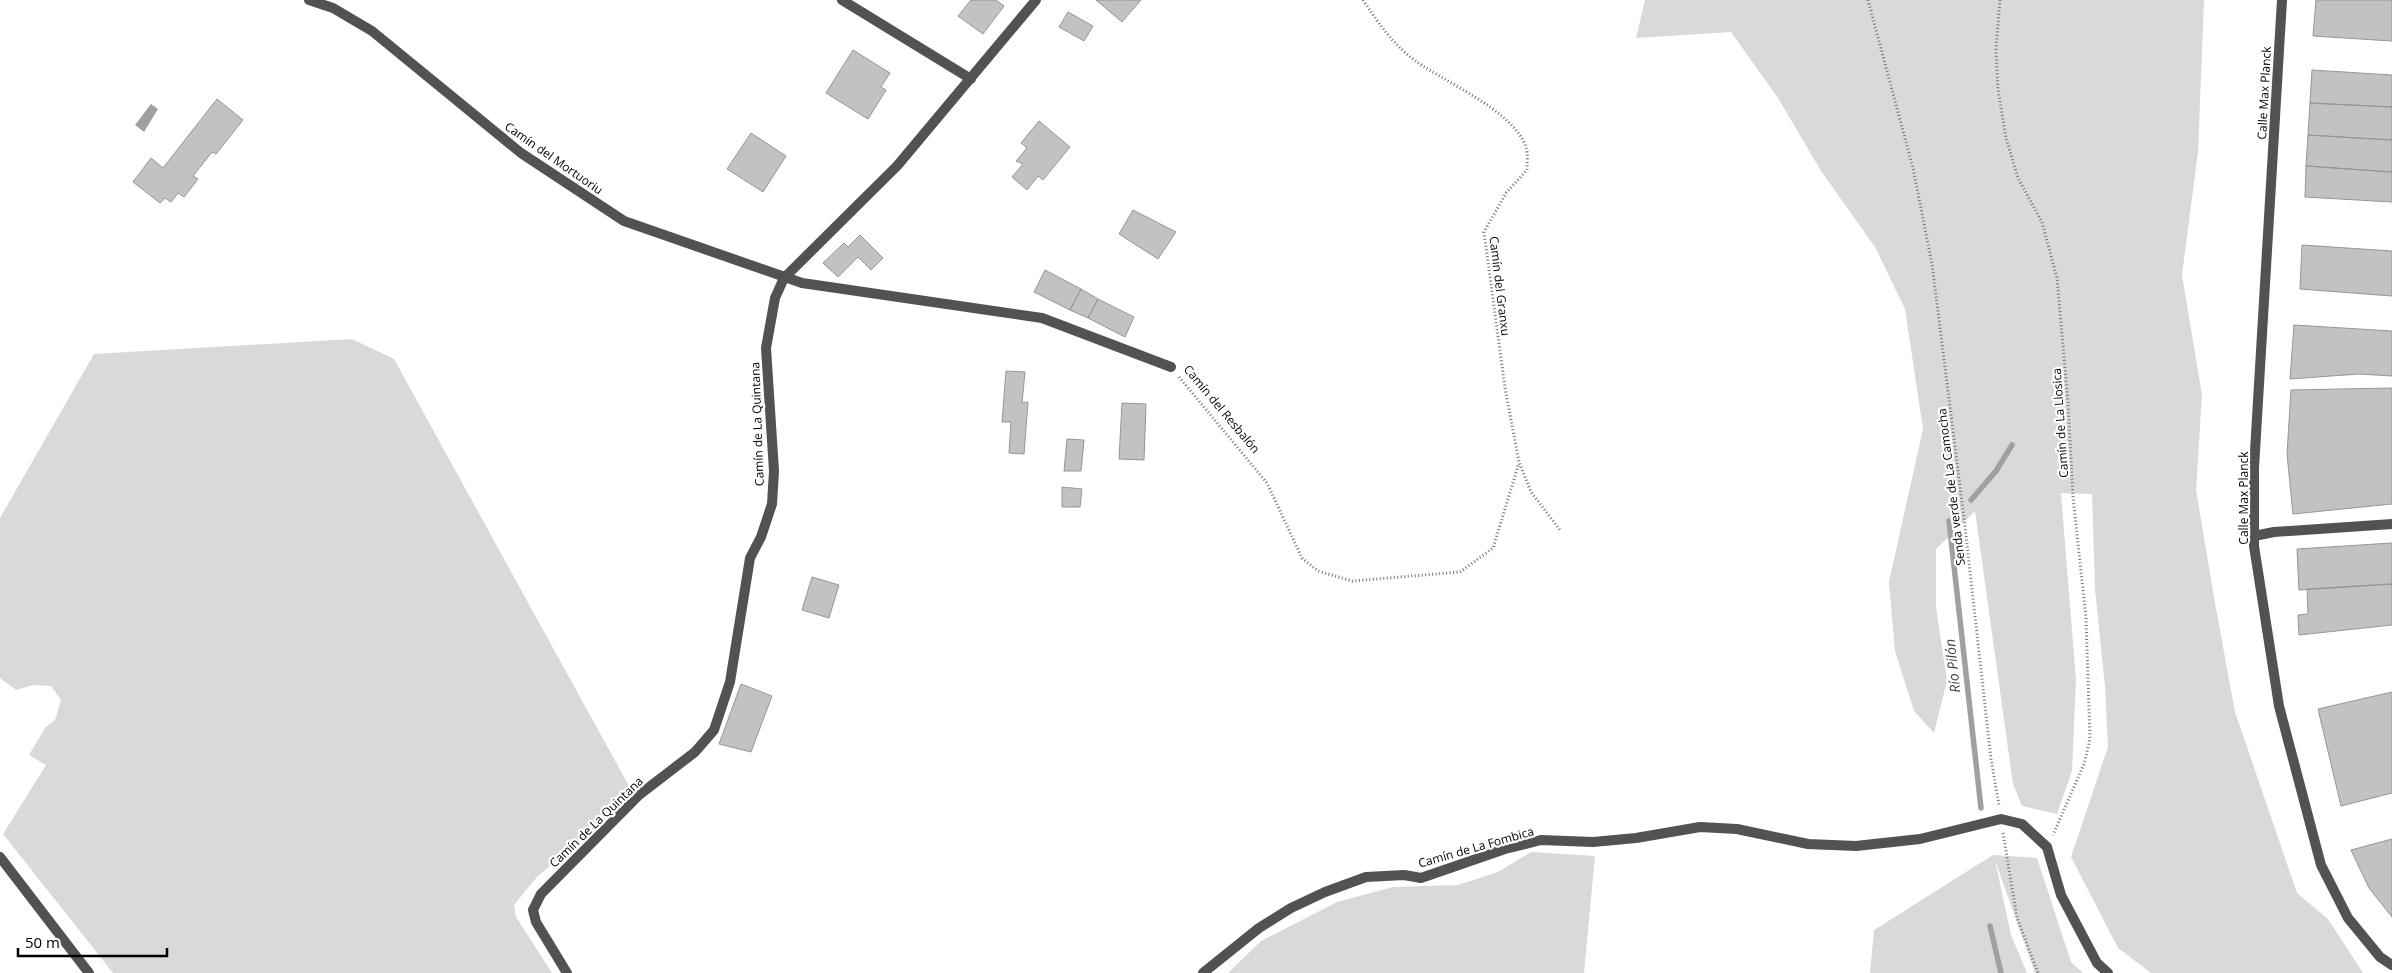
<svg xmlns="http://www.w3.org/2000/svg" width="2392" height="973" font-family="'Open Sans',sans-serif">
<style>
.green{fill:#d9d9d9}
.water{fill:#a0a0a0}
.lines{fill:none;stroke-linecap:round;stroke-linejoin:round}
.stream{stroke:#a0a0a0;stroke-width:5.5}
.building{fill:#c2c2c2;stroke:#969696}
.path{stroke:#747474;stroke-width:3;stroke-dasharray:1 2.5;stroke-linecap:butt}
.service{stroke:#525252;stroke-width:10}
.minor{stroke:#525252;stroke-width:10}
.tertiary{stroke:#525252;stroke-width:10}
.labels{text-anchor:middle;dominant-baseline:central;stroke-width:4.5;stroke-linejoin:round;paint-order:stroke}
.street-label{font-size:12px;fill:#000;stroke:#fff}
.water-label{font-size:14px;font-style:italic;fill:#414141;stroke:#fff}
</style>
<rect width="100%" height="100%" fill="#fff"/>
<!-- green -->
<path class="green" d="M1645,0H2204L2198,152L2182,275L2202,395L2196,490L2215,603L2235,712L2297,893L2328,919L2363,973H2151L2118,948L2071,857L2108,747L2105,687L2095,589L2092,494L2061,493L2076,680L2072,771L2057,814L2022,806L2013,784L1975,511L1936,549V607L1947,681L1934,733L1914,711L1895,651L1889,582L1923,429L1905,309L1875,247L1821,171L1778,98L1731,32L1636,38Z
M352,339L394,359L629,786L601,823L537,877L514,905L516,917L552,973H113L3,834L46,765L29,755L45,728L55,720L61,700L51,686L33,685L16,690L0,678V518L94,354Z
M1531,852L1595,856L1584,973H1228L1261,941L1337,902L1393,887L1458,885L1498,872Z
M1993,855L2037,858L2071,962L2083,973H2035L1995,860L2011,935L2027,973H1870L1874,930Z"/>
<!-- water -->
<path class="water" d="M151,104L158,109L144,132L135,125Z"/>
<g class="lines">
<!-- stream -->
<path class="stream" d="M1971,500L1996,471L2012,445
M1949,521L1981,808
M1990,926L2001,973"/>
</g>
<!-- building -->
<path class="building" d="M971,0H996L1004,6L983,34L958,16Z
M1096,0H1141L1122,22Z
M2316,0H2392V41L2313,36Z
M1068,12L1093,26L1084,41L1059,27Z
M853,50L890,73L881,87L886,90L868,119L826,93Z
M2312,70L2392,75V107L2310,103Z
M217,99L243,120L216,154L212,152L193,176L198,179L184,197L178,193L171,202L165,198L160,203L133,182L151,158L163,168Z
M2310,103L2392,107V140L2308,135Z
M1039,121L1070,147L1043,180L1038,176L1027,190L1012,177L1023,164L1016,161L1027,148L1021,143Z
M751,133L786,156L763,192L727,169Z
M2308,135L2392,140V172L2306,166Z
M2306,166L2392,172V202L2305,197Z
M1133,210L1176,232L1158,259L1119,234Z
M860,235L883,258L871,270L858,257L838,277L823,263L844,243L848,247Z
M2302,245L2392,251V296L2300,289Z
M1045,270L1081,289L1070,310L1034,292Z
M1081,289L1098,299L1088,318L1070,310Z
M1098,299L1134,317L1125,337L1088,318Z
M2294,325L2392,331V376L2359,374L2290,379Z
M1006,371L1025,372L1022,403L1028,402L1024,454L1009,453L1011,422H1002Z
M2392,388V504L2293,514L2287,454L2291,390Z
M1122,403L1146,404L1144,460L1119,459Z
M1067,439L1084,440L1081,471H1064Z
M1062,487L1082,489L1080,507H1062Z
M2392,543V584L2299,590L2297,549Z
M812,577L839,585L829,618L802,610Z
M2392,584V625L2299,635L2298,615L2308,614L2307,589Z
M741,684L772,696L751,752L719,744Z
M2392,692V793L2341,806L2318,709Z
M2392,839V917L2369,888L2351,850Z"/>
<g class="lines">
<!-- path -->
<path class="path" d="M1363,0C1377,21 1390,40 1409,56C1440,81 1513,109 1526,147C1528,153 1527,163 1527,170L1506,193L1484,232L1505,388L1519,462L1531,492L1560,530
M1868,0L1913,168L1932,264L1964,518L1991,759L1999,805
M2000,0L1996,49L1998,89L2006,138L2018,178L2042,222L2057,278L2068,402L2073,497L2086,618L2090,739L2084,764L2053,835
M1179,377L1267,483L1302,558L1318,571L1352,581L1460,572L1493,548L1519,463
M2003,833L2017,918L2038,973"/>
<!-- service -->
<path class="service" d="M2254,536L2274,532L2392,524"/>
<!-- minor -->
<path class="minor" d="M309,0L333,8L372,31L521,153L624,221L802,283L1042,318L1171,367
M842,0L971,79
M2282,0L2254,468V546L2279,706L2321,865L2348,918L2380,957L2392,965
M567,973L536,922L533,910L541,894L639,795L695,752L714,730L730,682L750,558L761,537L772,504L774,471L766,348L775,298L784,278L897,166L1036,0
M1203,973L1259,928L1291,908L1325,892L1366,877L1404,875L1421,878L1505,849L1541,840L1593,842L1636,838L1700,827L1737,829L1808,844L1856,846L1920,839L2001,819L2022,824L2047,847L2061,895L2097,963L2108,973"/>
<!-- tertiary -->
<path class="tertiary" d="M0,857L89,973"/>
</g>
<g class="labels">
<!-- street labels -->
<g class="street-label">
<text transform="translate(2264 93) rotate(-87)">Calle Max Planck</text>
<text transform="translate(554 158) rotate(35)">Camín del Mortuoriu</text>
<text transform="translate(1500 286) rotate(83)">Camín del Granxu</text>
<text transform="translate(1222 409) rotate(50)">Camín del Resbalón</text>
<text transform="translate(2060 423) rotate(-94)">Camín de La Llosica</text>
<text transform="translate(757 424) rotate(-92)">Camín de La Quintana</text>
<text transform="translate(1951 487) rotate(-97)">Senda verde de La Camocha</text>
<text transform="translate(2243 498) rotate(-90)">Calle Max Planck</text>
<text transform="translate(596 822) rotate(-44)">Camín de La Quintana</text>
<text transform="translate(1476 847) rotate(-16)">Camín de La Fombica</text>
</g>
<!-- water labels -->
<g class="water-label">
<text transform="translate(1952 666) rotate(-96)">Río Pilón</text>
</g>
</g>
<!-- scale -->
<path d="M18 948v8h149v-8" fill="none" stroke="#000000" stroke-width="2.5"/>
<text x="25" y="948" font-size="15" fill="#000000" stroke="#ffffff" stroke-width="4" paint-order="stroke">50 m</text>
</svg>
